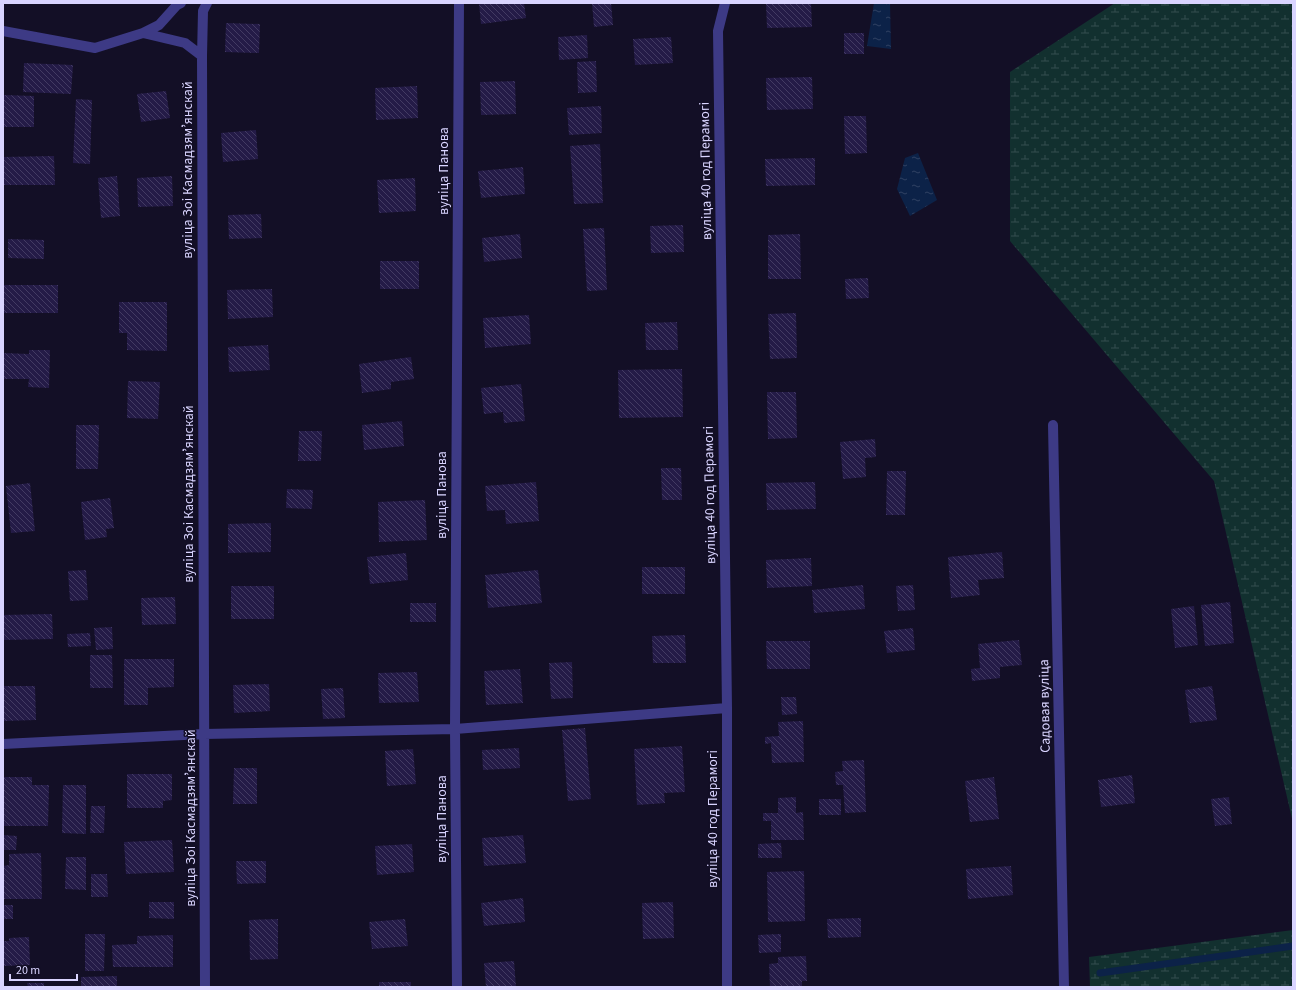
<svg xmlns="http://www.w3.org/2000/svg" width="1296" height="990" font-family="'Source Sans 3',sans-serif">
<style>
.wetland{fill:url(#wetland-marsh)}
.water{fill:url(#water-ripples)}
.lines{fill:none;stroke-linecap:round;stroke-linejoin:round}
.stream{stroke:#0c2248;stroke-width:7}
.building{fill:url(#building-back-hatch)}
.minor{stroke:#3d3a85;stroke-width:10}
.labels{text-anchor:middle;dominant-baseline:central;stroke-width:3;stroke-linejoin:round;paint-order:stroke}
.street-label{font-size:14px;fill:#d9d4ff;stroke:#130f26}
</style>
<defs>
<pattern id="wetland-marsh" width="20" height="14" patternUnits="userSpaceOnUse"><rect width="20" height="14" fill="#12302f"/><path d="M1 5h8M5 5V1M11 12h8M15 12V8" fill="none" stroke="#344d4e"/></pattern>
<pattern id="water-ripples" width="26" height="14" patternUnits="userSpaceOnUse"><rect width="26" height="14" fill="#0c2248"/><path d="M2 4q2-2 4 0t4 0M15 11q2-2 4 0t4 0" fill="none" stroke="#2f4163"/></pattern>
<pattern id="building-back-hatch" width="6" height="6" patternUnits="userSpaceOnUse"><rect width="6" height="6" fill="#241b47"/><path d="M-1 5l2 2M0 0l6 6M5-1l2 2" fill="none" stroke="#433b63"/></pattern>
</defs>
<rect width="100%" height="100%" fill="#130f26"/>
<!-- wetland -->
<path class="wetland" d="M1115,3H1293V823L1214,481L1010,241V72Z
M1293,930V987H1090L1089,957Z"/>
<!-- water -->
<path class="water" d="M874,3H890L891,49L867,46Z
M918,153L937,200L910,216L897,189L905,158Z"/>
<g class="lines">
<!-- stream -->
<path class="stream" d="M1100,973L1293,946"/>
</g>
<!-- building -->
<path class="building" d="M479,3H524L526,18L481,24Z
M592,3H611L613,25L594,27Z
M766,3H811L812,27L767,28Z
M226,23L260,24L259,53L225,52Z
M844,33H864V54H844Z
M587,35L588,58L559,60L558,37Z
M671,37L673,63L635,65L633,39Z
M596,61L597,92L578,93L577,62Z
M24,63L73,65L71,94L23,92Z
M812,77L813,109L767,110L766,78Z
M515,81L516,114L481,115L480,82Z
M417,86L418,118L376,120L375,88Z
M166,91L170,118L141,122L137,94Z
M4,95L34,96V127H4Z
M76,99L92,100L90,164L73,163Z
M601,106L602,133L569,135L567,108Z
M844,116H866L867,153L845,154Z
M256,130L258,159L223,162L221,133Z
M600,144L603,203L574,204L570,146Z
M54,156L55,185H3V157Z
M815,158V185L766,186L765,159Z
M523,167L525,194L481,198L478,171Z
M117,176L120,216L101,218L98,178Z
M172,176L173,206L138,207L137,178Z
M415,178L416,211L379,213L377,180Z
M261,214L262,238L229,239L228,215Z
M683,225L684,252L651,253L650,226Z
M604,228L607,290L587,291L583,229Z
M520,234L522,258L484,262L482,238Z
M800,234L801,279H768V235Z
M8,239L44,240V259L8,258Z
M380,261H419V289H380Z
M868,278L869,298L846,299L845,279Z
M3,285H58V313H3Z
M272,289L273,317L228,319L227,290Z
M119,302H167V351L127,350V333H119Z
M796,313L797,358L770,359L768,314Z
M529,315L531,344L485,348L483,318Z
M677,322L678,350H646L645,323Z
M268,345L270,370L229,372L228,347Z
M29,350H50L49,388L28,387L29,379H3V353L29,354Z
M411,357L414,379L391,382V389L362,393L359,364Z
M682,369L683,417L619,418L618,370Z
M128,381L160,382L158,419L127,418Z
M521,384L525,421L504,423L503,412L484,414L481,388Z
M767,392H796L797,438L768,439Z
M402,421L404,446L364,450L362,425Z
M76,425H99L98,469H76Z
M299,431H322L321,461H298Z
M875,439L876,457L865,458L866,477L843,479L840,442Z
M661,468H681L682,500H662Z
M887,471H906L905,515H886Z
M536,482L539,521L506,524L505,510L487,511L485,486Z
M815,482L816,509L767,510L766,483Z
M30,483L35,531L11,533L6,486Z
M287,489L313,490L312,509L286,508Z
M110,498L114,528L106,529L107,537L85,540L81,502Z
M425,500L427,540L379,542L378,502Z
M271,523V552L228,553V524Z
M1002,552L1004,578L978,580L980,595L951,598L948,557Z
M406,553L408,580L370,584L367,557Z
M811,558L812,586L767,588L766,560Z
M642,567H685V594H642Z
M86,570L88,600L70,601L68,571Z
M538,570L542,603L488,608L485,575Z
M863,585L865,609L814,613L812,590Z
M913,585L915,610L898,611L896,586Z
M231,586H274V619H231Z
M175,597L176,624L142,625L141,598Z
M1230,602L1234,643L1205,646L1201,605Z
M410,603H436V622H410Z
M1194,606L1198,645L1175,648L1171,609Z
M52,614L53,639L3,640V615Z
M112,627L113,649L96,650L94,628Z
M913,628L915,650L887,653L884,631Z
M90,633L91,646L68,647L67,634Z
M685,635L686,663H653L652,636Z
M1019,640L1022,665L1000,667V678L972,681L971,669L980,668L978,644Z
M766,641H810V669H767Z
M90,655H112L113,688H90Z
M124,659H174V687L148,688V705H124Z
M572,662L573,698L551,699L549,663Z
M520,669L523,703L486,705L484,671Z
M417,672L419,702L379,703L378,673Z
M269,684L270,711L234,713L233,685Z
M3,686H35L36,720L3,721Z
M1212,686L1217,720L1190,723L1185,690Z
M343,688L345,718L323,719L321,689Z
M781,697H796L797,714L782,715Z
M803,721L804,762L772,763L771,743L765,744V737L779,736L778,722Z
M585,728L591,799L568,801L562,730Z
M682,746L685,792L664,793L665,803L637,805L634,749Z
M519,748L520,768L483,770L482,750Z
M413,749L416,784L387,786L385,751Z
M864,760L866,812L845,813L843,785H836L835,772L843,771L842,761Z
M234,768H257V804H233Z
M127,774H172V800L163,801V808H127Z
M1132,775L1135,803L1101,807L1098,780Z
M3,777H32V785H49L48,826H3Z
M994,777L999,819L970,822L965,781Z
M63,785H86V834L62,833Z
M796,797V813L803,812L804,840H771V821H763V813H778V798Z
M1229,797L1232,824L1215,826L1211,799Z
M819,799H841V815H819Z
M91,806H105L104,833H90Z
M3,835L17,836L16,850H3Z
M523,835L526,863L484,866L482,838Z
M172,840L174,872L126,874L124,842Z
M781,843L782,858H758V844Z
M412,844L414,872L377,875L375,846Z
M41,853L42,899H3V866L9,865V854Z
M66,857H86V890L65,889Z
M236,861H266V883L237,884Z
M1011,866L1013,895L968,899L966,869Z
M804,871L805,921L768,922L767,872Z
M91,874H107L108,897H91Z
M523,898L525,922L484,926L481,903Z
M149,902H174V919L149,918Z
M673,902L674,938L643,939L642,903Z
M3,905H13V919H3Z
M861,918V937L828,938L827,919Z
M278,919V959L250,960L249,920Z
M405,919L408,946L372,949L369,922Z
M85,934H105L104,971H85Z
M781,934V952L759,953L758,935Z
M173,935V967H113L112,945L137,944V936Z
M29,937L30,965L3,966V941H9V938Z
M806,956L807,981H802V987H770L769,964L778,963V957Z
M514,961L516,987H486L484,963Z
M117,976V987H81V977Z
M379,982H411V987H379Z
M27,983H44V987H28Z"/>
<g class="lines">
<!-- minor -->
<path class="minor" d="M725,3L718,31L727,708V987
M3,31L95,48L143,33L159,25L177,5L181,3
M143,33L185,43L202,56
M1053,425L1064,987
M3,744L204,734L455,729L727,708
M205,987L202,56L203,11L207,3
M457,987L455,729L459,3"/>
</g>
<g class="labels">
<!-- street labels -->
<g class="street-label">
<text transform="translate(188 170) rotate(-90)">вуліца Зоі Касмадзямʼянскай</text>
<text transform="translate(444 171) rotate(-90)">вуліца Панова</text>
<text transform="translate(706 171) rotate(-91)">вуліца 40 год Перамогі</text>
<text transform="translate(189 494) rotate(-90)">вуліца Зоі Касмадзямʼянскай</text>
<text transform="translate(442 495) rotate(-90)">вуліца Панова</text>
<text transform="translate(710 495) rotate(-91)">вуліца 40 год Перамогі</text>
<text transform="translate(1045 706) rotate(-91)">Садовая вуліца</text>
<text transform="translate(191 818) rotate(-90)">вуліца Зоі Касмадзямʼянскай</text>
<text transform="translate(442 819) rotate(-90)">вуліца Панова</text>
<text transform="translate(713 819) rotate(-90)">вуліца 40 год Перамогі</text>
</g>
</g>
<!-- border -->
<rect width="1296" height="990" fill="none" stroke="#d9d4ff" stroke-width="8"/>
<!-- scale -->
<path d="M10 974v6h67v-6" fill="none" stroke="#d9d4ff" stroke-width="2"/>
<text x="16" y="974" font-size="12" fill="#d9d4ff" stroke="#130f26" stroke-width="3" paint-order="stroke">20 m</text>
</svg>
